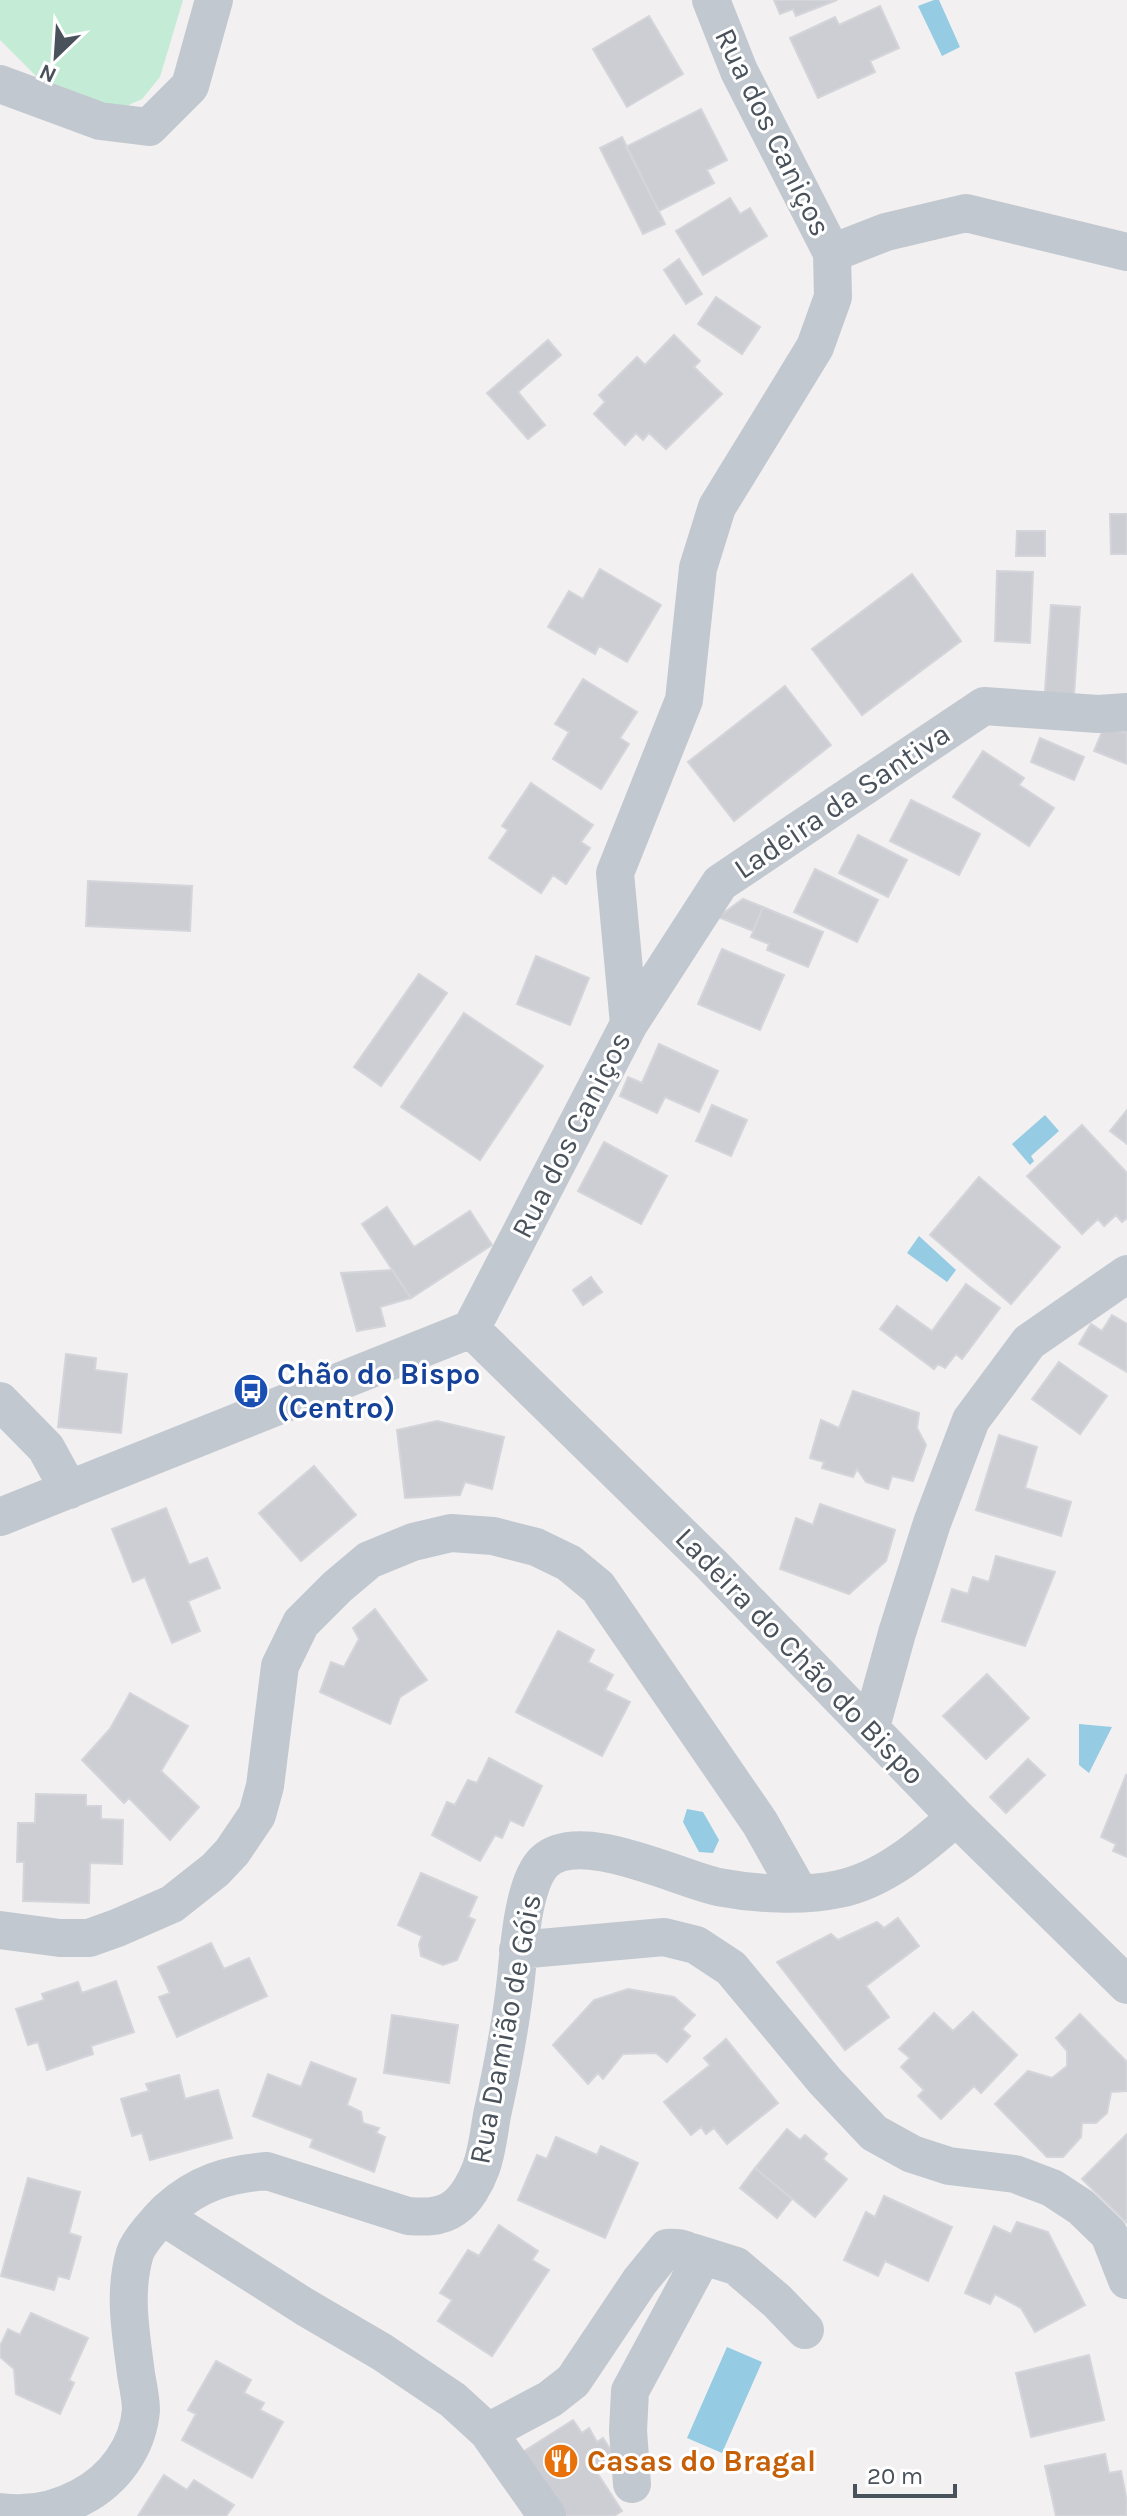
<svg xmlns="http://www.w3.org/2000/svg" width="1127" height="2516" font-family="Karla,sans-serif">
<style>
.green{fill:#c3ebd6}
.water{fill:#95cbe3}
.building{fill:#cdced3;stroke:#d4d5da;stroke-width:2}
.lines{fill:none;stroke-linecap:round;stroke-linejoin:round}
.minor{stroke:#c2c8d0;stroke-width:38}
.labels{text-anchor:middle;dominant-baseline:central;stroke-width:6;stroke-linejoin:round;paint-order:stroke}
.street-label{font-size:30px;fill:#49515b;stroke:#fff}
.transit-label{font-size:30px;font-weight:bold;fill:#164399;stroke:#fff;text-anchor:start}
.food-label{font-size:30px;font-weight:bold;fill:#c56008;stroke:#fff;text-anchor:start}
</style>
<rect width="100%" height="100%" fill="#f2f0f0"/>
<!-- green -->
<path class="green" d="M0,0H183L160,77L142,99L120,109L41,81L0,40Z"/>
<!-- water -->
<path class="water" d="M934,0H939L960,47L942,56L918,6Z
M1045,1115L1059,1131L1031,1156L1034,1161L1030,1165L1012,1144Z
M919,1236L956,1270L947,1282L907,1253Z
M1079,1724L1112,1727L1089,1773L1079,1765Z
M687,1809L703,1812L719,1840L713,1853L699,1852L683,1822Z
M727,2347L762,2362L722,2453L687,2438Z"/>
<!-- building -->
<path class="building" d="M774,0H837L796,16L793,9L780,14Z
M880,6L899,48L870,61L875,72L818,98L790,38L835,17L839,25Z
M649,16L683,74L627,107L593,49Z
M701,109L727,160L707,170L714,183L659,211L626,147Z
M622,137L665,224L643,234L600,148Z
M730,198L740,214L750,208L767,236L703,275L676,231Z
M679,259L702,294L686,304L664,270Z
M716,297L760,327L742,354L698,324Z
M674,335L700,361L694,367L722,394L666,449L649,433L643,440L636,433L625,445L594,414L605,402L599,395L637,357L645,365Z
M548,340L561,355L518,392L545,425L528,439L487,393Z
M1110,514H1127V554H1111Z
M1017,531H1045V556H1016Z
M600,569L661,605L627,662L599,646L595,654L548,627L569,591L583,599Z
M997,571L1033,572L1030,643L995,641Z
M912,574L961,641L862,715L812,649Z
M1051,605L1080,607L1074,695L1044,705Z
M583,679L637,712L620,738L629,744L601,789L553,759L569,732L555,724Z
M785,686L831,745L734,821L688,762Z
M1127,724V764L1094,751L1105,725L1124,733Z
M1040,738L1084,757L1074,780L1031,762Z
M983,751L1024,778L1019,785L1054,808L1029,846L953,797Z
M531,783L593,825L581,842L590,848L566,884L553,875L541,893L489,858L508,830L502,826Z
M911,800L980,834L959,875L890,841Z
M858,835L907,860L888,897L839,873Z
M815,869L878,900L857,942L794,912Z
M88,881L192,886L190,931L86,926Z
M743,899L763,907L753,931L718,917Z
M763,907L823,932L808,967L767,950L769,944L751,937Z
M722,949L784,975L760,1030L698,1004Z
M536,956L589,978L570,1025L517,1004Z
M419,974L447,993L381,1086L354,1067Z
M464,1013L543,1066L480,1160L401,1107Z
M659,1044L718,1071L699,1112L665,1097L657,1113L620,1096L628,1077L642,1083Z
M712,1105L747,1120L731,1156L696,1141Z
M1127,1110V1144L1110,1131Z
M1082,1125L1127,1173V1218L1122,1222L1116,1215L1104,1226L1098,1219L1082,1234L1027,1176Z
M604,1142L667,1176L641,1224L578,1191Z
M979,1177L1060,1247L1011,1304L930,1235Z
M387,1207L414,1247L470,1211L492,1245L411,1298L362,1224Z
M392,1270L411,1298L380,1307L385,1326L357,1331L341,1273Z
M591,1277L602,1292L583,1305L573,1290Z
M966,1284L1000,1308L962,1359L956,1354L945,1368L938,1364L934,1369L880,1329L897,1306L932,1331Z
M1112,1315L1127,1324V1372L1079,1344L1091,1324L1102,1331Z
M66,1354L96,1358L95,1370L127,1374L121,1433L58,1427Z
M1059,1362L1107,1396L1080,1434L1032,1399Z
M853,1391L919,1413L917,1428L926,1445L913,1481L892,1476L888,1489L866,1482L857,1469L853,1477L822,1468L824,1462L810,1458L821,1420L839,1428Z
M437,1421L504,1437L492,1489L465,1482L460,1495L405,1498L397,1430Z
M999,1435L1037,1447L1025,1488L1071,1502L1061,1536L976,1510Z
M314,1466L356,1515L301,1561L259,1513Z
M820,1504L895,1530L886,1561L849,1594L780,1569L796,1518L813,1525Z
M166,1508L189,1565L207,1558L220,1588L188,1601L200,1631L172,1643L145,1577L133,1582L112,1529Z
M996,1556L1055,1572L1025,1646L942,1621L952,1589L968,1594L973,1577L989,1582Z
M375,1609L427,1680L400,1697L390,1724L320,1692L331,1662L344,1667L359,1639L353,1628Z
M558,1631L594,1650L588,1662L613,1675L605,1690L630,1702L602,1756L516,1712Z
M987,1674L1029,1718L986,1759L943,1716Z
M130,1693L188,1726L161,1771L199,1807L170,1840L129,1798L124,1803L82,1760L110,1729Z
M489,1758L542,1786L523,1826L510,1820L502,1838L495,1835L480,1861L432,1835L447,1802L455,1805L468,1780L477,1783Z
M1028,1759L1045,1775L1006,1813L990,1797Z
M1126,1775L1127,1776V1857L1113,1851L1116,1844L1101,1837Z
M36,1794L86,1795V1806H101V1819L123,1820L122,1864L90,1863L89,1903L23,1901L24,1862H17L18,1823H35Z
M421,1873L477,1897L468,1917L475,1920L457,1960L443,1965L421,1956L419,1944L422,1936L398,1925Z
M898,1918L919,1946L866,1986L889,2017L845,2050L777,1962L831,1934L838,1940L877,1922L884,1928Z
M211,1943L224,1969L249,1958L267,1996L177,2037L159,1997L170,1993L158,1967Z
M116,1981L134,2032L91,2046L93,2054L47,2070L38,2042L28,2045L16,2009L44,2000L42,1994L78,1982L82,1993Z
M628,1989L674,1997L695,2015L682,2029L690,2036L667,2062L656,2053L623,2054L603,2079L598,2073L588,2084L553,2045L594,2000Z
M973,2012L1017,2055L981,2093L974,2086L941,2119L918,2096L924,2090L901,2067L910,2058L899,2049L934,2013L953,2031Z
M1080,2014L1127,2062V2091L1111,2092L1107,2113L1096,2123H1082L1081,2137L1063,2157H1047L995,2104L1028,2071L1052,2078L1067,2066V2051L1056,2038Z
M392,2015L458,2025L449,2083L384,2073Z
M726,2039L778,2103L727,2144L714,2128L706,2134L701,2127L691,2135L664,2102L710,2065L704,2058Z
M311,2062L356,2079L347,2105L361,2112L363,2123L379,2128L376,2133L385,2137L374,2172L310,2147L313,2139L253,2116L268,2074L301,2087Z
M179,2075L185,2099L218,2090L232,2138L150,2160L142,2133L132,2136L121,2099L149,2091L146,2084Z
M787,2129L800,2140L805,2135L827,2154L823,2159L847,2179L815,2217L755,2168Z
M1127,2134V2223L1082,2179Z
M556,2137L597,2155L601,2146L638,2163L605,2238L518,2200L537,2155L547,2159Z
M755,2168L792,2199L777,2218L740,2188Z
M28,2178L80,2192L69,2233L81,2237L69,2279L58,2276L54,2290L1,2276Z
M884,2196L952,2227L928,2281L885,2261L878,2276L844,2260L866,2212L875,2217Z
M1017,2222L1048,2232L1085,2305L1035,2332L1021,2308L995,2294L990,2304L965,2293L994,2226L1011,2234Z
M499,2225L538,2251L532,2260L549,2270L492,2356L438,2321L452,2300L440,2293L468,2250L479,2256Z
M31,2313L88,2338L69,2380L74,2383L60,2414L16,2394L14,2369L0,2357V2346L8,2329L20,2335Z
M1089,2355L1104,2420L1031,2437L1016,2373Z
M216,2361L251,2380L244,2393L264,2403L260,2410L283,2422L252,2478L182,2440L196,2414L188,2410Z
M573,2420L582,2433L589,2428L597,2442L603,2438L614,2455L594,2468L622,2511L614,2516H561L521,2453Z
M1105,2454L1109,2473L1121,2471L1127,2501V2516H1056L1045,2466Z
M164,2475L187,2490L194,2480L234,2505L226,2516H138Z"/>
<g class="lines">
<!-- minor -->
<path class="minor" d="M0,84L100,121L149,127L190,86L214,0
M832,253L886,232L966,213L1127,252
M629,1024L720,883L984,706L1098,714L1127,712
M471,1329L629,1024L615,873L684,700L698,568L717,507L815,347L833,297L832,253L739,71L711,0
M471,1329L712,1565L956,1817L1127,1985
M0,1401L46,1448L69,1490
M0,1517L471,1329
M871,1727L897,1633L932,1523L971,1420L1029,1342L1127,1274
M0,1930L60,1938H89L117,1928L172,1904L215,1870L232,1852L257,1815L265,1786L280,1666L301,1623L337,1587L369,1560L413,1542L451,1533L493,1536L536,1547L569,1563L598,1587L760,1823L799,1892
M518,1950L664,1937L696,1945L731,1968L825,2081L874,2133L912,2154L949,2166L1015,2174L1052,2188L1081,2207L1109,2234L1127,2280
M162,2216L305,2307L382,2352L453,2400L488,2432L547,2516
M691,2252L736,2266L777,2301L805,2330
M488,2432L550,2399L573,2381L640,2281L667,2248C682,2247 690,2250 700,2261L630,2391L628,2431L632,2484
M0,2512C28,2516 57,2510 81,2497C114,2480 138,2447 141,2410C141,2399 138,2386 136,2374C131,2334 123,2293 135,2253C139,2241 159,2219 168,2210C198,2183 228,2174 267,2171L408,2216C424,2217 440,2218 454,2208C466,2200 476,2182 481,2168C487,2152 489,2132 492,2115C502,2070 511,2024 516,1978C519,1948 523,1883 544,1862C579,1828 677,1878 718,1887C755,1894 802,1897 839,1889C884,1880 923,1846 956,1817"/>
</g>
<!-- icons -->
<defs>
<symbol id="bus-disc" viewBox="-11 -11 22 22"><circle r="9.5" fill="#1a4fb4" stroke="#fff"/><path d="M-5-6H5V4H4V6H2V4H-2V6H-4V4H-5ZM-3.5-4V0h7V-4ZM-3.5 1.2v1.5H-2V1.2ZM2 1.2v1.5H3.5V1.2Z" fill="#fff"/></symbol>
<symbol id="restaurant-disc" viewBox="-11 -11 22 22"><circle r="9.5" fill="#e8710a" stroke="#fff"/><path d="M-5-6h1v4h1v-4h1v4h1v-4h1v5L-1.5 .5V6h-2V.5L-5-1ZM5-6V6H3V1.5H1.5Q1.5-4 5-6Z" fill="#fff"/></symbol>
</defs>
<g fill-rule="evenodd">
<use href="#bus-disc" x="231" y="1371" width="40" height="40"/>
<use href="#restaurant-disc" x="541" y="2441" width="40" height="40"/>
</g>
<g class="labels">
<!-- street labels -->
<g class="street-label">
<text transform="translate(773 132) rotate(64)">Rua dos Caniços</text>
<text transform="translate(842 801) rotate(-34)">Ladeira da Santiva</text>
<text transform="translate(571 1135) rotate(-63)">Rua dos Caniços</text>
<text transform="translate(800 1656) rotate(46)">Ladeira do Chão do Bispo</text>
<text transform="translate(505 2029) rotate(-79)">Rua Damião de Góis</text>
</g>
<!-- transit labels -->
<g class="transit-label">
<text x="277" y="1374">Chão do Bispo<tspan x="277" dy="34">(Centro)</tspan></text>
</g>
<!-- food labels -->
<g class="food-label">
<text x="587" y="2461">Casas do Bragal</text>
</g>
</g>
<!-- north arrow -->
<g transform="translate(56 56) rotate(205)" stroke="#ffffff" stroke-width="6" paint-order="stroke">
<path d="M0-6L14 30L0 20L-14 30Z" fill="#49515b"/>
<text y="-12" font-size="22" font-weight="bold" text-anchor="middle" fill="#49515b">N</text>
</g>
<!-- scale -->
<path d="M855 2484v12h100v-12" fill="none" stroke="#49515b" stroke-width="4"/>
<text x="867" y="2484" font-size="24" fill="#49515b" stroke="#ffffff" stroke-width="6" paint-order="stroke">20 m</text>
</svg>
